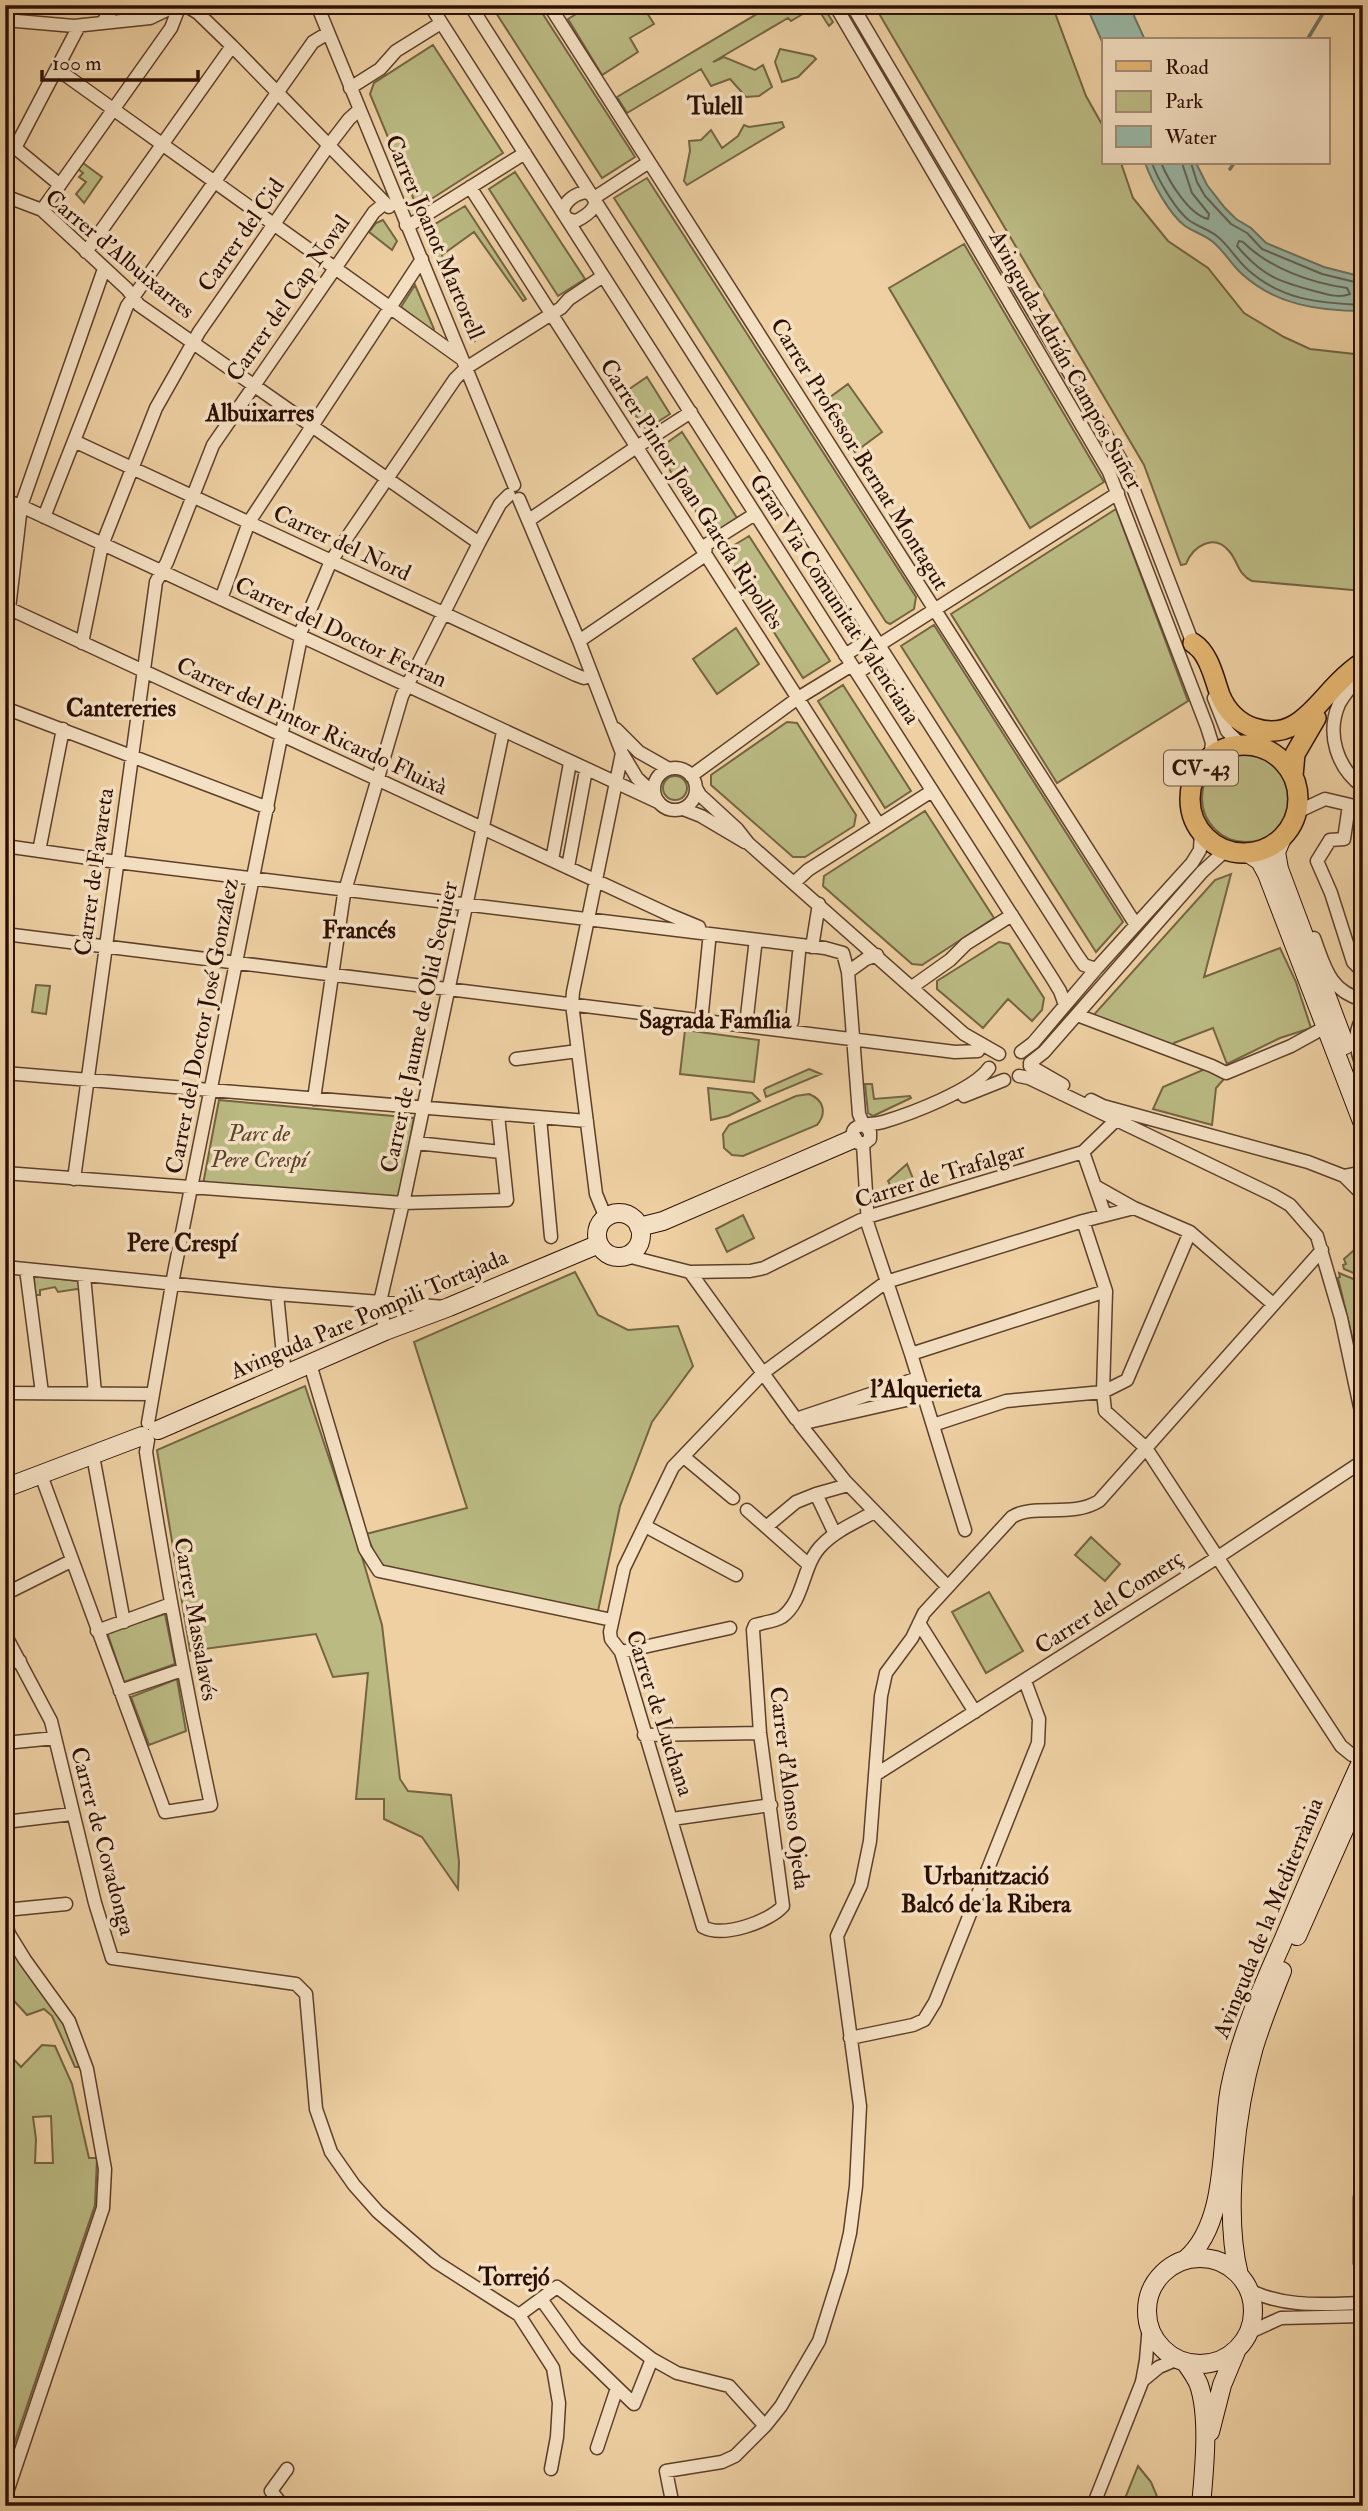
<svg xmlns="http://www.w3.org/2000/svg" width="1368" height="2511" font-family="'IM FELL Double Pica',serif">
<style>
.green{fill:#bbba83;stroke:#746442;stroke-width:2;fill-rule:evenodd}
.water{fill:#99b7a5;stroke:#6e7464;stroke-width:2}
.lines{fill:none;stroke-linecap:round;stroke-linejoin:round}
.shore{stroke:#636354;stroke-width:2}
.stream{stroke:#6e7464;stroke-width:3.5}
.street-casing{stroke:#5d3f2a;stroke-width:15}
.secondary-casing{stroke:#2d0f02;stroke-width:20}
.primary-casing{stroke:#2d0f02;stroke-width:22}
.street{stroke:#f4e0c3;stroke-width:12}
.secondary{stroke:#f4e0c3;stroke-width:18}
.primary{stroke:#e7b872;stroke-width:19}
.labels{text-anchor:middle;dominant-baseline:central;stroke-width:7;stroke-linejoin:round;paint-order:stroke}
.shield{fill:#f4e0c3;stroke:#694e3c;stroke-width:2}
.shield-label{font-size:21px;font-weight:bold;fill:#2d0f02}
.street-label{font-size:23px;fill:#2d0f02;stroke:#f4e0c3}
.park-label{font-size:23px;font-style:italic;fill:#584229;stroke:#f4e0c3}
.neighbourhood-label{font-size:24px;font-weight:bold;fill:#2d0f02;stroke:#f4e0c3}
</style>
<rect width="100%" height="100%" fill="#eed0a3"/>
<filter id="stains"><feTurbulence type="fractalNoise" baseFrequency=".00286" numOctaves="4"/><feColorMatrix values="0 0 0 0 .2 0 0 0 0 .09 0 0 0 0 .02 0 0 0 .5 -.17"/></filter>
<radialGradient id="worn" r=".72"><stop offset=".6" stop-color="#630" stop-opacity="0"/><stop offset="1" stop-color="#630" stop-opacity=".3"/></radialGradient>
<!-- green -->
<path class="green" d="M491,5H537L635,157L602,178Z
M591,5H610L615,14L632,5H642L654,24L630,38L638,52L602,75L568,19Z
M772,5H822L833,22L829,26L816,6L791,21L788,18L713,62L724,57L755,70L763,65L772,87L759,96L746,97L730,79L711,86L701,69L627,113L617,97Z
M874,5H1052L1086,96L1104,128V163H1121L1133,198L1168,241L1208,268L1244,313L1284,337L1310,349L1363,355V591L1252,581C1238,575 1238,561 1229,551C1214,533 1193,546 1186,564L1181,565L1144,465Z
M433,45L503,153L425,203L414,200L370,94L374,83Z
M780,49L813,56L816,59L798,77L782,82L775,62Z
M782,122L784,127L687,185L684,181L690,151L689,141L701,140L711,130L722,148L738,136L744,125L749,127Z
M83,163L102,177L84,203L76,194L86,182L79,177L83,173L78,169Z
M515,172L585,279L558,296L489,189Z
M647,178L916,597L914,609L890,624L886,622L614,198Z
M465,206L526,299L523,301L474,232L442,255L475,342L429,237L432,226Z
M383,220L397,241L392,250L369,232L376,223Z
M964,244L1104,482L1030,528L889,288Z
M415,285L434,329L432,331L401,307Z
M647,377L670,414L645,430L622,394Z
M848,384L882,432L855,452L822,403Z
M682,432L737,518L711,535L657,450Z
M1116,509L1188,701L1057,783L951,614Z
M749,536L830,661L803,678L723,552Z
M934,625L1123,922L1096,952L901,646Z
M736,628L759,664L717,694L693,659Z
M843,685L911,791L885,808L818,701Z
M787,722L797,723L856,815L854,826L805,857H793L711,785V775Z
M1202 798a44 44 0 1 1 88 0a44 44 0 1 1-88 0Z
M663 788a12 12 0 1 1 24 0a12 12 0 1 1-24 0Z
M925,811L994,918L922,965L912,964L823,886L824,876Z
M1231,874L1204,977L1280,948L1296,982L1311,1028L1280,1038L1227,1064L1213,1028L1174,1043L1175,1051L1091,1018L1215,880Z
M999,942L1009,944L1044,998L1042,1010L1032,1021L1008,999L983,1028L937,989V981Z
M36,985L50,986L46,1014L32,1012Z
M685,1030L759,1040L754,1082L680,1074Z
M1212,1066L1219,1068L1224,1079L1216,1088L1212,1125L1153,1109L1163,1087Z
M809,1069L821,1074L766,1097L764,1090L766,1088Z
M865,1084H872L874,1099L910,1096L911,1098L873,1116L868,1113Z
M708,1088L752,1093L760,1101L728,1116L711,1120Z
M809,1094C824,1100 827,1113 817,1125L743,1156L732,1155L724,1148L723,1134L729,1125L796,1096Z
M219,1100L414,1118L399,1199L203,1184Z
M907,1164L914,1181L896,1197L888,1181Z
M743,1215L754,1238L727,1252L716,1229Z
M1363,1242V1277L1344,1269L1343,1265L1346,1264L1344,1259Z
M575,1272L598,1315L628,1330L678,1326L693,1366L652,1422L620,1506L598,1611L398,1572L379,1563L366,1534L467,1508L414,1342Z
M1339,1273L1363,1283L1361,1389L1350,1346L1353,1341L1338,1278L1340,1277Z
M34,1276L79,1281L82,1291L77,1289L58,1292L55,1287L40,1290V1295H35Z
M305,1386L362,1557L382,1625L400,1779L408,1791L451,1795L459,1862L458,1889L422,1837L384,1819V1799H356L368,1673L333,1677L316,1634L190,1651L157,1450Z
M1091,1537L1120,1564L1105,1581L1075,1555Z
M989,1592L1023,1651L986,1673L952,1612Z
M165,1614L175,1664L124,1682L107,1632Z
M177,1679L186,1731L149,1745L131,1697Z
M8,1943L66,2026L81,2063L79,2067H75L52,2016L44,2009L27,2015L5,1991V1945Z
M42,2045L55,2046L72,2084L89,2158H97L95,2205L5,2471V2050L21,2067ZM51,2116L53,2163H35L36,2139L33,2117Z
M1138,2466L1151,2482L1161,2506H1122Z"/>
<!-- water -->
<path class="water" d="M1086,5H1134V16L1145,40H1104V46Z
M1145,163H1196L1207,185L1225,208L1236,219L1251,228L1266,243L1324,267L1363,277V311C1319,311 1276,305 1242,274C1231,264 1224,251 1213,242C1205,235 1194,232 1185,226C1169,214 1152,182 1145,163Z"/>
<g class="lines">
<!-- shore -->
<path class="shore" d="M1152,163C1158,180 1176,211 1190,221C1199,227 1210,230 1218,237C1229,246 1236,259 1247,269C1281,300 1319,303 1363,305
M1161,163C1169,181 1188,214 1208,219L1209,214L1192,193L1182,163
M1191,163L1197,182L1205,196L1231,224L1247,233L1262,249L1322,274L1363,284
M1239,241L1243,242C1269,268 1311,283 1347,288L1350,294C1340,298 1329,295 1318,292C1280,282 1263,277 1237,246Z"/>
<!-- stream -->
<path class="stream" d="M1307,40L1328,5
M1230,169L1234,163
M1359,735L1363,734"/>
<defs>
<path id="street" d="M185,5L198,13L232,46L389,207
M317,5L514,485
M430,5L1052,978L1060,991L1065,1005
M470,5L1077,955L1084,965L1096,969
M549,5L1136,925
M835,5L1109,472L1207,727L1212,743L1210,758
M852,5L1125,467L1195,649
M5,20L74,26L150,18L177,5
M102,23L115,5
M57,69L462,359
M350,88L380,69L396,51L441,23
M5,137L19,151L60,185
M15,148L79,26
M470,187L879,825
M587,192C605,203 588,215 576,221L567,219L563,212C564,201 576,193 587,192Z
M5,196L42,210L127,289L139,305L479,543
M594,198L649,162
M42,210L171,28L180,5
M406,225L413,223L525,153
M86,252L232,46
M74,441L576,675L584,678L592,675
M519,499L579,641L622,753L637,778L654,794
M5,500L21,506L658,802
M44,517L127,306L313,42L328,33
M529,520L632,450L691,412
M221,599L249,522L422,259
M10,609L670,915L699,927
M299,636L331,561L455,379L466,368L561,308L569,299L603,276
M579,641L701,558L705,554L706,545L755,514
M5,643L21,506L104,269
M82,643L102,545L156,408L199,332L329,145L349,119L359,110
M879,645L1118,493
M845,655L873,637
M857,673L885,655
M1363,674C1354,683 1345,693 1339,704C1326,734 1337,768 1363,787
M1214,698L1227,731L1241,745
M5,708L268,808
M616,729L639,752L669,769
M654 789a21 21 0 1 1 42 0a21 21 0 1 1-42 0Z
M691,776L798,698L852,665
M696,788L700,795L737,829L748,843L964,1034L999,1054
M1349,805L1344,839L1330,840L1317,861L1331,893L1353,962L1363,972
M683,809L701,816L745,842
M1297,812L1325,799L1363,808
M5,846L117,862L825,948L843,953L848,972L859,1114L864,1126
M39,851L63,729
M552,860L570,763
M568,867L586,770
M795,882L808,870L932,791
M5,934L955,1052L978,1051
M1314,938C1325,967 1329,991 1363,1000
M812,947L819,904
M848,972L866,959L877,955
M912,987L950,960L966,944L1012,915
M702,1012L709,942
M1077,1015L1212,1066L1226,1073L1291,1046L1320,1030
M747,1016L755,947
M1363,1017C1352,1035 1356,1050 1363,1068
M792,1022L799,953
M1021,1052L1033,1043L1096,969L1192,863L1200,850L1201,831
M516,1059L578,1051
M1030,1063L1044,1052L1202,872L1226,850
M1030,1066L1063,1085
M5,1073L587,1121
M1019,1076L1029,1078L1273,1195L1290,1205L1317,1236L1341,1318L1363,1421
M964,1096L1004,1080
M314,1099L344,894L402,696L479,543L500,504L509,495
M1091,1100L1103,1106L1308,1162L1344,1176L1363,1195
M540,1118L551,1237
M865,1126L870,1132V1139L865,1143H858L852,1136C853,1131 853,1129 857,1127C862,1124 876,1124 883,1122C910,1114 974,1090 989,1068
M416,1143L501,1152
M863,1144L868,1225L911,1354L965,1530
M1083,1152L1105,1215
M5,1173L403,1203L507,1200L498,1115
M1344,1176L1363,1172
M74,1179L156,582L167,562L213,445L374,212L385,203
M1095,1186L1134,1208L1190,1232L1273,1304
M606,1218L596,1194L572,1004L573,992L622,753
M1083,1221L1106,1291L1103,1392L1105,1411L1146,1448L1341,1746L1352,1755L1363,1758
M627,1256L690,1272L750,1271L764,1268L867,1217L1083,1152L1115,1121
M5,1267L277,1294L445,1307
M26,1269L42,1393
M690,1272L796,1419L918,1378
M84,1276L95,1393
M277,1294L285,1375
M385,1331L380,1302L405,1194L503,732
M911,1354L1106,1291
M310,1364L365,1549L379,1571L612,1620
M5,1393L152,1394
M924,1396L800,1424L845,1481L947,1586
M148,1423L174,1273L301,637
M933,1425L1006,1401L1103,1392L1127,1380L1190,1232
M93,1456L124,1622
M684,1457L733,1498
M41,1475L165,1812L211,1805C186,1688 164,1570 146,1452L148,1440
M816,1494L835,1534
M747,1510L809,1565
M874,1512C857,1522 836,1530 822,1545C802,1564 805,1600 782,1617C774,1622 764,1622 755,1625L753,1630L760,1733L783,1906C769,1922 723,1938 703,1927L621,1652L611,1639L610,1632L624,1568L673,1467L763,1373L886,1282L1083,1221L1134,1208
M645,1526L736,1575
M766,1527L796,1502L816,1494L848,1485
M5,1594L71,1561
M919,1623L975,1712
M97,1631L171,1604
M8,1640L51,1721L95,1903L112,1958L296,1984L306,1994L316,2109L331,2152L354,2185L378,2212L436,2262L519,2315L553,2368L559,2403L557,2437L551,2469
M621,1652L730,1628
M5,1663L20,1661
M120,1691L182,1670
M644,1735L760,1733
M5,1743L55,1738
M875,1775L1218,1557L1363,1461
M672,1819L771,1805
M5,1822L72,1814
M5,1910L66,1904
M5,1920L9,1934L25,1960L69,2021L87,2069L105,2169L103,2208L5,2498
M850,2038L913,2025L924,2020L935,2002L1038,1743L1039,1719L1025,1681
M1363,2177L1360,2198V2263L1363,2268
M1249,2290C1285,2308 1323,2304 1363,2303
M541,2299L576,2348L634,2404L652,2359
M519,2315L557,2287L652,2359L677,2373L729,2386L765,2426
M1248,2333L1281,2318L1363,2316
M1142,2381L1159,2367L1178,2359
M597,2448L617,2388
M283,2506L271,2491L287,2469
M303,2506L305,2504L308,2506
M673,2506L666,2471L722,2462L735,2456L765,2426L781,2406L819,2341L841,2271L850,2233L856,2186L860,2106L837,1936L861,1885L870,1841L881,1696L886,1673L912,1638L924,1613L1012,1517C1034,1503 1072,1518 1099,1501L1322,1250
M1093,2506L1142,2382L1146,2360L1149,2325"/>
<path id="secondary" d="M1282,838L1276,852L1279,869L1345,1045
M1248,853L1260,861L1267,874L1363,1124
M597 1235a22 22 0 1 1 44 0a22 22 0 1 1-44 0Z
M639,1227L663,1221L853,1139
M158,1430L385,1331L449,1307L599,1244
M5,1488L142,1436
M1297,1936L1363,1787
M1147 2311a53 53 0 1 1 106 0a53 53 0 1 1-106 0Z
M1186,2259C1229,2222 1220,2140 1230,2088C1240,2037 1261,1990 1282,1943C1308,1881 1335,1819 1363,1758
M1239,2275C1223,2212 1236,2109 1254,2047C1262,2021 1272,1996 1282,1971
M1185,2362C1190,2369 1196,2377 1199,2385C1210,2418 1204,2471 1201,2506
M1210,2432L1222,2385L1237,2349"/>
<path id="primary" d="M1193,643C1209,653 1214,678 1220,695C1226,710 1238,723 1254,728C1294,742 1314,707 1338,683C1346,675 1354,668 1363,662
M1190 799a54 54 0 1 1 108 0a54 54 0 1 1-108 0Z
M1293,776L1295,754L1316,718"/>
</defs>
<!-- street casing -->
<use href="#street" class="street-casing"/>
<!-- secondary casing -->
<use href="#secondary" class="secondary-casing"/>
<!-- primary casing -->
<use href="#primary" class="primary-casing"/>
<!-- street -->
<use href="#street" class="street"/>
<!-- secondary -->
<use href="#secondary" class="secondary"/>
<!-- primary -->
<use href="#primary" class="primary"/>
</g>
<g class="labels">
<!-- shield labels -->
<rect class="shield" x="1164" y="750.5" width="74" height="35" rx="5"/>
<g class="shield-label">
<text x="1201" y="768">CV-43</text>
</g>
<!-- street labels -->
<g class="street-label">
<text transform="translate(241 235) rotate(-55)">Carrer del Cid</text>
<text transform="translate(435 237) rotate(67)">Carrer Joanot Martorell</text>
<text transform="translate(120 254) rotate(40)">Carrer d'Albuixarres</text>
<text transform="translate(288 298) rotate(-55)">Carrer del Cap Noval</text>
<text transform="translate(1066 360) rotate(61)">Avinguda Adrián Campos Suñer</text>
<text transform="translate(860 454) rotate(58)">Carrer Professor Bernat Montagut</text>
<text transform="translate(692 494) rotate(57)">Carrer Pintor Joan García Ripollès</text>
<text transform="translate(342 543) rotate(25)">Carrer del Nord</text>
<text transform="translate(835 599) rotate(57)">Gran Via Comunitat Valenciana</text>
<text transform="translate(341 632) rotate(25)">Carrer del Doctor Ferran</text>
<text transform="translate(312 726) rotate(25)">Carrer del Pintor Ricardo Fluixà</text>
<text transform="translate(94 872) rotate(-82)">Carrer de Favareta</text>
<text transform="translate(202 1026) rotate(-79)">Carrer del Doctor José González</text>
<text transform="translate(419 1027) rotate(-78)">Carrer de Jaume de Olid Sequier</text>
<text transform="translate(940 1175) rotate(-17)">Carrer de Trafalgar</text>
<text transform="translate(369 1314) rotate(-23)">Avinguda Pare Pompili Tortajada</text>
<text transform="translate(1109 1602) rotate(-33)">Carrer del Comerç</text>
<text transform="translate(196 1619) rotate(80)">Carrer Massalavés</text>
<text transform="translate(660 1713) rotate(72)">Carrer de Luchana</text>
<text transform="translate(790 1788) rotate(83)">Carrer d'Alonso Ojeda</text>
<text transform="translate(103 1841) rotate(75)">Carrer de Covadonga</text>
<text transform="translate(1268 1918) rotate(-68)">Avinguda de la Mediterrània</text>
</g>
<!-- park labels -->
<g class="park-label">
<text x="259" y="1133">Parc de<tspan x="259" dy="26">Pere Crespí</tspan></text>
</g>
<!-- neighbourhood labels -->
<g class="neighbourhood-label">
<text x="715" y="106">Tulell</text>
<text x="260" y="413">Albuixarres</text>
<text x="121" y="708">Cantereries</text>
<text x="359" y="930">Francés</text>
<text x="715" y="1020">Sagrada Família</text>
<text x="182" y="1243">Pere Crespí</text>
<text x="926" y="1389">l'Alquerieta</text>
<text x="986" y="1876">Urbanització<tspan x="986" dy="28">Balcó de la Ribera</tspan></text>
<text x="514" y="2277">Torrejó</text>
</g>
</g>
<!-- margin -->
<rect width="1368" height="2511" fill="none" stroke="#eed0a3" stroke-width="28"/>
<rect x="7" y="7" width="1354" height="2497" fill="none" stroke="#2d0f02" stroke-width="3.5"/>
<rect x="14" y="14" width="1340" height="2483" fill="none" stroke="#2d0f02" stroke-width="2"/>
<!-- legend -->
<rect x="1102" y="38" width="228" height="126" fill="#f4e0c3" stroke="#a48c76" stroke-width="2"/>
<rect x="1116" y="61" width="35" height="10" fill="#e7b872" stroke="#a48c76" stroke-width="2"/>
<text x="1165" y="74" font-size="21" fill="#2d0f02">Road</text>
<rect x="1116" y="91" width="35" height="21" fill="#bbba83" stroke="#a48c76" stroke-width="2"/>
<text x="1165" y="108" font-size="21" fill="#2d0f02">Park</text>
<rect x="1116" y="126" width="35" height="21" fill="#99b7a5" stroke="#a48c76" stroke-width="2"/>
<text x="1165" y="144" font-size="21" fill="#2d0f02">Water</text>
<!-- scale -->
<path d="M42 70v10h156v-10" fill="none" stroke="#2d0f02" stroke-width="3.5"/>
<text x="52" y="70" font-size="21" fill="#2d0f02" stroke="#f4e0c3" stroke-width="5" paint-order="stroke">100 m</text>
<rect width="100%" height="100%" filter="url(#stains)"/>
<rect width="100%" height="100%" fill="url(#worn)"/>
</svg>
